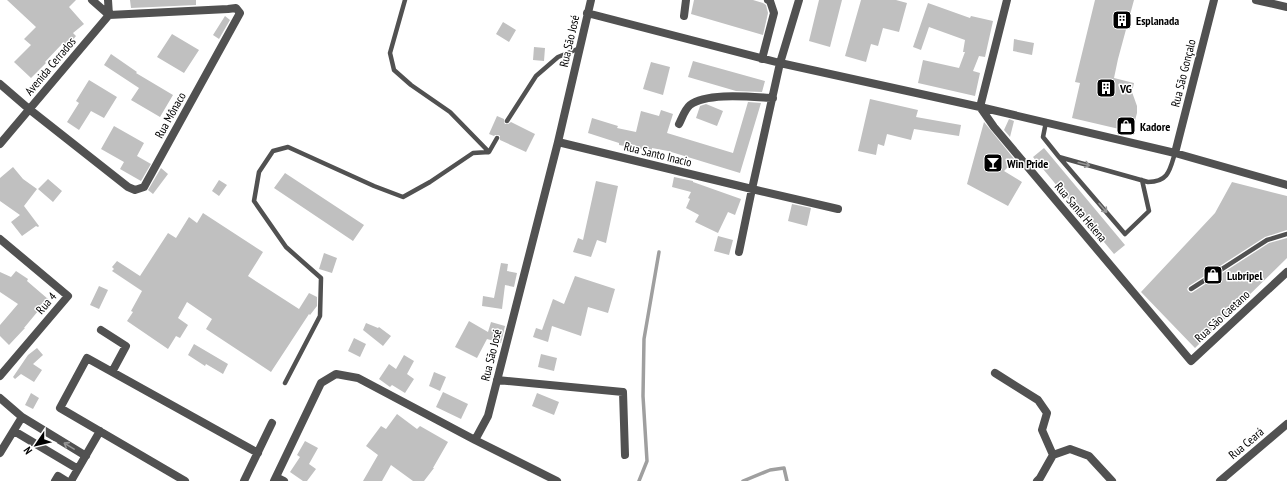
<svg xmlns="http://www.w3.org/2000/svg" width="1287" height="481" font-family="'PT Sans Narrow',sans-serif">
<style>
.lines{fill:none;stroke-linecap:round;stroke-linejoin:round}
.stream{stroke:#9f9f9f;stroke-width:3.5}
.building{fill:#c0c0c0}
.service{stroke:#515151;stroke-width:4.5}
.minor{stroke:#515151;stroke-width:8}
.oneway{stroke:#979797}
.labels{text-anchor:middle;dominant-baseline:central;stroke-width:3;stroke-linejoin:round;paint-order:stroke}
.poi-label{font-size:12px;font-weight:bold;fill:#000;stroke:#fff;text-anchor:start}
.street-label{font-size:12px;fill:#000;stroke:#fff}
</style>
<rect width="100%" height="100%" fill="#fff"/>
<g class="lines">
<!-- stream -->
<path class="stream" d="M639,481L647,461L643,396L644,339L659,252
M743,481L770,470L784,468L787,481"/>
</g>
<!-- building -->
<path class="building" d="M7,0H76L69,7L84,24L73,33L76,36L67,47L62,44L45,62L46,63L31,78L14,62L31,45L24,39L36,27Z
M130,0H196V5L131,8Z
M694,0H753L763,3L766,5L768,13L763,35L691,14Z
M819,0H842L830,47L809,41Z
M861,0H896L907,3L899,32L883,28L878,46L871,44L866,62L845,56Z
M1095,0H1134L1118,59L1114,78L1134,83L1132,92L1137,106V113L1132,132L1072,118L1080,83L1075,82Z
M928,3L970,18L971,16L993,21L985,57L979,56L973,71L980,73L975,96L918,83L923,60L959,68L965,52H963L965,40L929,27L921,50L913,47Z
M225,16L230,20L219,39L213,35Z
M503,22L516,30L509,42L496,34Z
M172,34L199,50L184,73L157,57Z
M1014,39L1034,43L1032,55L1013,51Z
M534,47L545,48L544,61L533,60Z
M111,54L137,72L136,73L173,95L160,117L131,100L139,88L104,65Z
M693,61L765,81L762,92L736,91L688,77Z
M651,62L670,67L663,95L643,89Z
M89,80L117,97L104,118L91,111L79,130L67,122L79,103L76,101Z
M870,99L918,110L916,117L961,125L959,136L914,129L911,140L887,134L884,146L878,144L876,155L858,151Z
M748,102L761,103L740,173L668,151L652,148V151L619,145V143L588,133L592,118L618,126L617,128L636,132L641,111L659,116L661,110L673,114L667,133L733,153Z
M706,104L723,111L717,126L696,118L700,106Z
M497,116L504,119V122L505,124H508L511,122L535,134L526,152L500,140V136L498,135H495L494,136L489,134Z
M1009,119L1014,121L1010,137L1004,130Z
M984,122L1015,160L1004,171L1022,182L1008,206L967,184Z
M114,126L144,143L137,156L151,164L141,181L120,169L124,162L101,149Z
M1044,148L1125,245L1114,254L1033,157Z
M13,167L23,179L37,189L24,206L39,226L38,227L36,226L22,236L11,222L20,215L0,201V178Z
M161,168L168,174L153,194L148,190Z
M285,173L364,225L353,241L274,188Z
M674,177L693,181V182L741,199L735,215L728,212L718,233L695,222L699,215L686,208L690,199L688,198L691,192L672,187Z
M48,179L62,191L53,202L38,189Z
M219,180L227,185L219,196L212,191Z
M596,181L618,186L606,243L597,240L591,257L573,252L578,238L583,240Z
M1232,182L1287,196V230L1265,237L1189,286L1187,289L1188,291L1191,293L1193,292L1269,243L1287,238V258L1195,348L1141,292L1215,213Z
M792,204L811,208L807,226L788,221Z
M203,213L263,252L248,276L299,309L309,293L317,297V306L310,315L309,314L271,372L206,329L212,319L187,302L178,318L188,325L180,338L176,336L168,349L127,321L133,312L131,311L142,291L112,271L114,269L112,267L117,261L140,276L168,233L176,238L189,217L197,223Z
M718,236L733,240L729,255L714,251Z
M324,253L337,258L332,273L319,269Z
M501,263L508,264L507,271L517,273L514,287L505,285L502,309L482,306L483,296L494,298Z
M16,271L28,279L27,281L48,299L24,328H25L9,345L0,336V325L18,304L0,292V272L11,277Z
M575,276L615,289L608,313L588,307L581,336L552,326L548,342L533,337L536,328L542,330L553,299L564,304Z
M99,286L108,290L99,309L90,305Z
M469,321L488,332L491,322L505,326L501,343L487,339L477,358L455,347Z
M366,323L378,328L379,327L391,336L383,346L363,330Z
M354,338L366,344L360,357L348,351Z
M194,344L228,364L223,374L206,364L205,366L188,355Z
M37,348L43,355L33,364L42,370L34,382L21,374L15,379L13,377L28,355Z
M541,354L557,358L554,371L538,367Z
M404,355L414,361L407,374L414,379L405,393L392,385L390,387L379,379L389,364L396,369Z
M434,372L446,377L440,391L429,386Z
M443,392L468,404L461,419L436,407Z
M31,393L39,398L33,409L25,405Z
M537,393L559,402L554,415L532,406Z
M397,414L417,429L420,426L448,442L433,468H434L424,481H413L391,465L382,481H363L378,455L366,446L381,426L386,429Z
M305,441L318,448L309,464L316,469L307,481H303L290,472L300,457L297,455Z"/>
<g class="lines">
<!-- service -->
<path class="service" d="M405,0L390,53L394,70L411,85L450,112L489,152
M507,121L536,76L558,57L580,48
M1046,122L1043,137L1059,157L1148,182C1169,182 1170,169 1175,153
M1059,157L1125,234L1149,211L1142,180
M1191,289L1267,240L1287,234
M285,383L320,316L321,278L286,247L254,201L259,172L273,151L288,147L374,186L403,197L430,182L473,153L489,152L497,138"/>
<!-- minor -->
<path class="minor" d="M1007,0L980,107L994,127L1191,361L1287,272
M1256,0L1287,7
M587,13L780,63L980,107L1175,153L1287,185
M684,16L686,0
M762,59L774,13L770,1L768,0
M0,84L29,109L128,187L135,190L144,187L240,13L236,8L228,9L109,15L92,0
M679,124C682,118 685,109 690,105C707,92 752,97 773,98
M558,142L752,189L838,209
M0,144L109,15L108,0
M1175,153L1214,0
M0,239L68,296L0,376
M739,252L752,189L780,63L799,0
M101,330L126,346L112,372
M995,373L1038,400L1047,413L1042,430L1053,455
M497,380L623,392L625,455
M0,398L22,417L86,456
M14,431L78,469
M475,440L557,481
M0,453L22,417
M276,477L284,481
M55,481L58,476L66,481
M71,481L100,431
M185,481L60,408L87,358L258,453
M244,481L272,423
M274,481L321,383L336,374L358,378L475,440L488,416L558,142L591,0
M1037,481L1040,478L1053,455L1070,449L1089,456L1112,481
M1220,481L1287,424"/>
</g>
<!-- one-way arrows -->
<defs><path id="oneway-shaft" d="M-6 0H5M1.5-3L5.5 0L1.5 3" fill="none" stroke-width="1.6" stroke-linecap="round" stroke-linejoin="round"/></defs>
<g class="oneway">
<use href="#oneway-shaft" transform="translate(1084 164) rotate(15)"/>
<use href="#oneway-shaft" transform="translate(1103 208) rotate(49)"/>
<use href="#oneway-shaft" transform="translate(69 446) rotate(-149)"/>
</g>
<!-- icons -->
<defs>
<symbol id="building-square" viewBox="-11 -11 22 22"><rect x="-9" y="-9" width="18" height="18" rx="4" fill="#000" stroke="#fff"/><path d="M-4-6H4V6H1V3H-1V6H-4ZM-2.5-4.3h1.7v1.8h-1.7ZM.8-4.3h1.7v1.8H.8ZM-2.5-1h1.7V.8h-1.7ZM.8-1h1.7V.8H.8Z" fill="#fff"/></symbol>
<symbol id="shop-square" viewBox="-11 -11 22 22"><rect x="-9" y="-9" width="18" height="18" rx="4" fill="#000" stroke="#fff"/><path d="M-5-2.5h2.3a2.7 3.5 0 0 1 5.4 0H5L5.5 6h-11ZM-1.5-2.5h3a1.5 2.3 0 0 0-3 0Z" fill="#fff"/></symbol>
<symbol id="bar-square" viewBox="-11 -11 22 22"><rect x="-9" y="-9" width="18" height="18" rx="4" fill="#000" stroke="#fff"/><path d="M-6-5H6L.8 .8V4.5H3.5V6h-7V4.5H-.8V.8Z" fill="#fff"/></symbol>
</defs>
<g fill-rule="evenodd">
<use href="#building-square" x="1111" y="9" width="22" height="22"/>
<use href="#building-square" x="1095" y="77" width="22" height="22"/>
<use href="#shop-square" x="1115" y="115" width="22" height="22"/>
<use href="#bar-square" x="982" y="152" width="22" height="22"/>
<use href="#shop-square" x="1202" y="264" width="22" height="22"/>
</g>
<g class="labels">
<!-- poi labels -->
<g class="poi-label">
<text x="1136" y="20">Esplanada</text>
<text x="1120" y="88">VG</text>
<text x="1140" y="126">Kadore</text>
<text x="1007" y="163">Win Pride</text>
<text x="1227" y="275">Lubripel</text>
</g>
<!-- street labels -->
<g class="street-label">
<text transform="translate(569 41) rotate(-77)">Rua São José</text>
<text transform="translate(50 66) rotate(-50)">Avenida Cerrados</text>
<text transform="translate(1183 73) rotate(-76)">Rua São Gonçalo</text>
<text transform="translate(170 115) rotate(-61)">Rua Mônaco</text>
<text transform="translate(658 154) rotate(14)">Rua Santo Inacio</text>
<text transform="translate(1081 212) rotate(50)">Rua Santa Helena</text>
<text transform="translate(46 303) rotate(-49)">Rua 4</text>
<text transform="translate(1222 316) rotate(-43)">Rua São Caetano</text>
<text transform="translate(491 355) rotate(-76)">Rua São José</text>
<text transform="translate(1246 443) rotate(-40)">Rua Ceará</text>
</g>
</g>
<!-- north arrow -->
<g transform="translate(36 445) rotate(235)" stroke="#ffffff" stroke-width="3" paint-order="stroke">
<path d="M0-3L7 15L0 10L-7 15Z" fill="#000000"/>
<text y="-6" font-size="11" font-weight="bold" text-anchor="middle" fill="#000000">N</text>
</g>
</svg>
